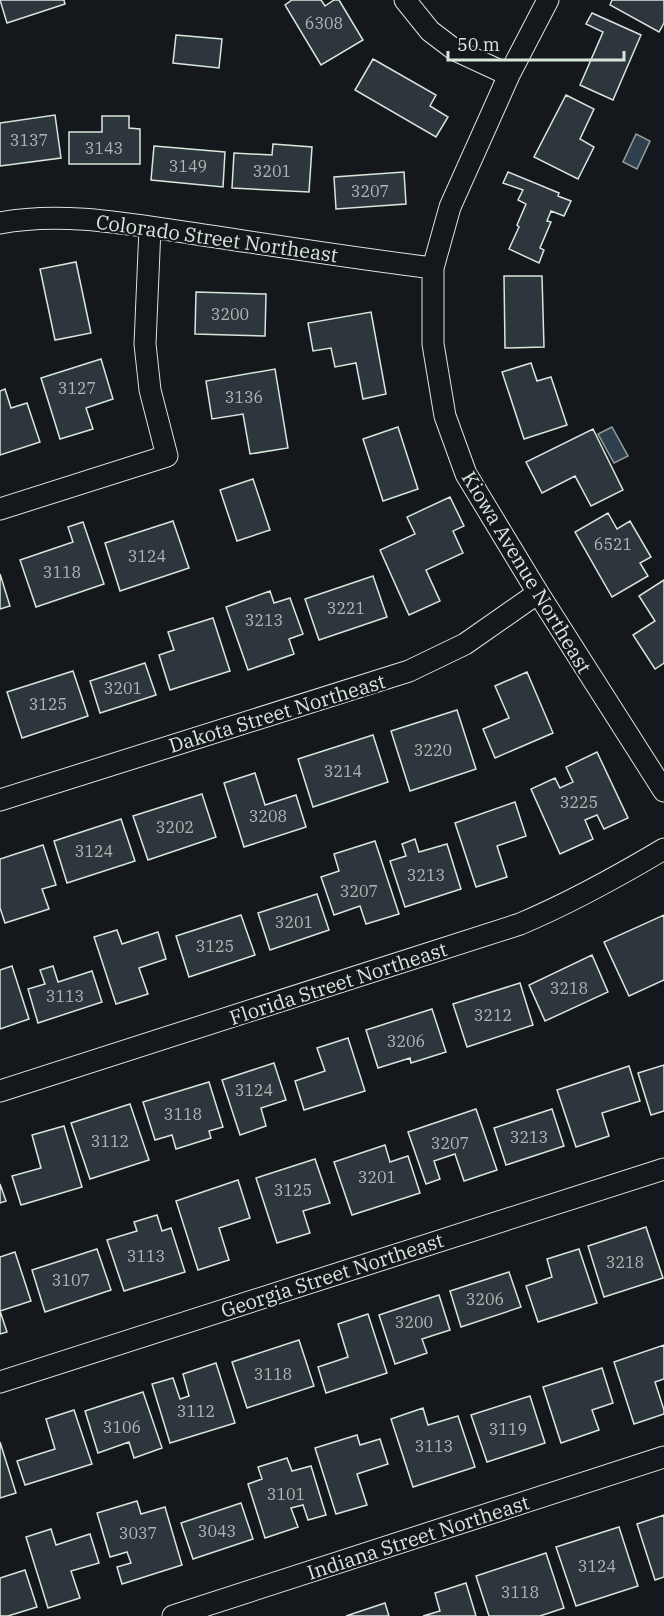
<svg xmlns="http://www.w3.org/2000/svg" width="664" height="1616" font-family="'IBM Plex Serif',serif">
<style>
.water{fill:#2f3f4d;stroke:#939e99;stroke-width:1.5}
.building{fill:#2c363c;stroke:#d8e6dc;stroke-width:1.5}
.lines{fill:none;stroke-linecap:round;stroke-linejoin:round}
.street-casing{stroke:#d8e6dc;stroke-width:23}
.street{stroke:#14181c;stroke-width:21}
.labels{text-anchor:middle;dominant-baseline:central;stroke-width:4.5;stroke-linejoin:round;paint-order:stroke}
.number-label{font-size:16px;fill:#adbab4}
.street-label{font-size:20px;fill:#d8e6dc;stroke:#14181c}
</style>
<rect width="100%" height="100%" fill="#14181c"/>
<!-- water -->
<path class="water" d="M636,134L650,141L637,169L623,162Z
M612,427L628,456L614,463L598,434Z"/>
<!-- building -->
<path class="building" d="M0,0H64L65,4L7,23Z
M292,0H321L325,6L334,0H339L363,40L321,65L285,5Z
M612,0H664V23L659,32L610,5Z
M592,13L641,35L613,100L580,85L603,32L586,24Z
M176,35L222,39L219,68L173,63Z
M373,59L436,95L430,106L448,117L436,137L355,90Z
M566,95L594,109L580,139L594,147L578,179L534,157Z
M55,115L61,158L0,166V123Z
M102,116H129V128L140,129V164H69V132H102Z
M273,144L312,147L309,192L232,188L234,153L272,155Z
M154,146L225,152L223,187L151,180Z
M404,172L406,204L336,209L334,177Z
M508,172L559,193L558,196L571,201L564,216L551,211L547,221L551,222L540,248L544,250L539,263L509,249L519,227L517,225L526,204L518,200L523,190L503,183Z
M76,262L91,333L55,340L40,269Z
M504,276H542L544,347L505,348Z
M196,292L266,294L265,336L195,334Z
M371,312L386,394L363,399L356,363L335,367L331,348L313,351L308,323Z
M101,359L113,399L86,408L93,429L60,439L41,378Z
M531,363L537,381L551,377L567,425L524,439L502,372Z
M275,369L288,448L250,454L243,414L212,419L206,381Z
M5,389L11,408L27,403L40,442L0,455V391Z
M398,427L418,489L383,501L363,439Z
M593,429L623,490L591,506L575,476L542,493L526,462Z
M253,479L270,530L237,541L220,490Z
M450,497L464,526L453,531L463,553L426,570L440,601L409,615L380,550L415,534L407,517Z
M608,513L617,529L630,521L651,557L640,563L648,576L612,597L575,532Z
M173,521L189,568L120,591L105,543Z
M83,522L104,584L36,607L20,560L73,542L68,527Z
M0,574L10,606L0,609Z
M373,576L387,617L319,640L305,599Z
M664,580V663L655,669L633,635L655,621L639,596Z
M270,591L274,603L290,598L303,634L289,639L294,654L248,670L226,607Z
M213,618L230,671L170,690L159,655L174,650L168,632Z
M145,663L156,695L100,713L90,681Z
M73,671L88,716L22,738L7,692Z
M527,672L553,733L495,758L483,729L509,718L495,686Z
M457,710L476,769L410,791L391,731Z
M373,735L388,782L313,807L298,759Z
M597,752L628,818L604,829L597,815L585,820L593,839L560,854L531,789L555,778L560,788L573,782L566,767Z
M255,773L265,805L296,795L306,827L244,847L224,783Z
M202,794L216,837L148,860L133,816Z
M515,802L526,836L497,846L507,877L476,887L455,823Z
M121,819L135,861L67,883L54,841Z
M415,839L419,852L447,844L461,889L405,907L390,861L406,856L402,844Z
M375,841L399,914L366,924L360,906L334,915L321,877L339,871L334,854Z
M43,845L56,885L42,889L49,909L5,923L0,908V859Z
M317,894L329,930L270,950L258,913Z
M241,915L255,955L189,977L176,936Z
M664,915V980L629,996L604,942Z
M117,930L122,944L158,932L166,959L139,968L148,994L116,1004L94,937Z
M592,955L608,992L545,1021L529,985Z
M12,966L29,1019L0,1029V970Z
M53,966L58,982L92,971L102,1002L38,1023L28,989L45,984L40,970Z
M520,983L533,1025L467,1047L453,1004Z
M432,1009L446,1052L411,1063L410,1058L378,1068L366,1030Z
M348,1038L365,1091L304,1110L295,1081L325,1071L317,1048Z
M274,1063L286,1100L261,1108L266,1126L240,1135L222,1080Z
M664,1065V1111L651,1115L638,1073Z
M629,1066L640,1101L602,1113L609,1136L576,1147L557,1090Z
M209,1082L223,1127L209,1131L211,1138L176,1149L172,1135L155,1140L143,1102Z
M130,1104L149,1160L90,1179L71,1123Z
M476,1109L497,1170L464,1181L455,1154L434,1161L440,1179L426,1184L408,1132Z
M552,1109L564,1146L506,1165L494,1128Z
M64,1126L82,1187L21,1205L12,1176L41,1168L32,1135Z
M385,1145L390,1162L408,1156L420,1193L352,1215L334,1162Z
M315,1159L330,1203L303,1211L310,1233L277,1243L256,1178Z
M238,1180L250,1218L219,1228L229,1260L198,1270L176,1201Z
M0,1184L6,1201L0,1203Z
M157,1215L162,1231L171,1228L185,1272L124,1291L107,1240L137,1231L134,1222Z
M646,1227L663,1278L604,1297L588,1246Z
M97,1249L111,1290L45,1312L32,1270Z
M579,1249L597,1303L538,1322L526,1286L552,1277L547,1259Z
M15,1252L31,1301L0,1311L7,1332L0,1334V1257Z
M509,1272L521,1307L461,1327L450,1291Z
M439,1295L450,1330L422,1339L427,1353L395,1364L379,1315Z
M368,1314L387,1373L326,1393L318,1367L348,1357L338,1324Z
M299,1340L314,1386L247,1408L232,1362Z
M664,1345V1379L655,1382L664,1410V1414L634,1424L614,1362Z
M216,1363L235,1423L170,1443L152,1384L173,1378L180,1399L189,1396L183,1374Z
M602,1368L613,1403L592,1410L599,1430L561,1443L543,1387Z
M143,1392L162,1448L134,1458L129,1442L98,1453L85,1411Z
M530,1396L545,1443L487,1462L471,1415Z
M423,1408L428,1425L458,1416L475,1467L413,1487L391,1419Z
M74,1410L92,1464L25,1485L17,1461L55,1449L46,1419Z
M357,1435L360,1445L380,1439L388,1464L357,1474L367,1505L336,1514L315,1448Z
M0,1442L16,1493L0,1498Z
M287,1458L292,1471L311,1466L326,1515L308,1520L303,1505L291,1508L298,1527L265,1538L248,1484L262,1479L258,1467Z
M137,1501L141,1514L165,1507L182,1565L122,1584L117,1567L131,1563L127,1552L110,1557L97,1513Z
M241,1503L253,1539L193,1559L181,1523Z
M664,1515V1577L655,1580L637,1524Z
M619,1527L638,1586L576,1606L556,1547Z
M51,1529L56,1545L90,1534L99,1563L71,1571L80,1598L48,1608L26,1537Z
M546,1553L564,1608L540,1616H489L476,1576Z
M25,1570L37,1607L8,1616H0V1578Z
M466,1583L476,1616H423L440,1611L435,1593Z
M385,1603L389,1616H346Z"/>
<g class="lines">
<defs>
<path id="street" d="M405,0L430,31L455,50L509,75
M548,0L509,75L450,207L433,268V344L445,416L466,474L538,593L664,791
M0,223C61,211 129,224 190,233C271,245 352,258 433,268
M0,509L167,456L150,390L145,344L150,228
M0,800L409,671L465,644L538,593
M0,1091L520,924C570,903 617,877 664,849
M0,1382L664,1169
M173,1616L664,1457"/>
</defs>
<!-- street casing -->
<use href="#street" class="street-casing"/>
<!-- street -->
<use href="#street" class="street"/>
</g>
<g class="labels">
<!-- number labels -->
<g class="number-label">
<text x="324" y="23">6308</text>
<text x="29" y="140">3137</text>
<text x="104" y="148">3143</text>
<text x="188" y="166">3149</text>
<text x="272" y="171">3201</text>
<text x="370" y="191">3207</text>
<text x="230" y="314">3200</text>
<text x="77" y="388">3127</text>
<text x="244" y="397">3136</text>
<text x="613" y="544">6521</text>
<text x="147" y="556">3124</text>
<text x="62" y="572">3118</text>
<text x="346" y="608">3221</text>
<text x="264" y="620">3213</text>
<text x="123" y="688">3201</text>
<text x="48" y="704">3125</text>
<text x="433" y="750">3220</text>
<text x="343" y="771">3214</text>
<text x="579" y="802">3225</text>
<text x="268" y="816">3208</text>
<text x="175" y="827">3202</text>
<text x="94" y="851">3124</text>
<text x="426" y="875">3213</text>
<text x="359" y="891">3207</text>
<text x="294" y="922">3201</text>
<text x="215" y="946">3125</text>
<text x="569" y="988">3218</text>
<text x="65" y="996">3113</text>
<text x="493" y="1015">3212</text>
<text x="406" y="1041">3206</text>
<text x="254" y="1090">3124</text>
<text x="183" y="1114">3118</text>
<text x="529" y="1137">3213</text>
<text x="110" y="1141">3112</text>
<text x="450" y="1143">3207</text>
<text x="377" y="1177">3201</text>
<text x="293" y="1190">3125</text>
<text x="146" y="1256">3113</text>
<text x="625" y="1262">3218</text>
<text x="71" y="1280">3107</text>
<text x="485" y="1299">3206</text>
<text x="414" y="1322">3200</text>
<text x="273" y="1374">3118</text>
<text x="196" y="1411">3112</text>
<text x="122" y="1427">3106</text>
<text x="508" y="1429">3119</text>
<text x="434" y="1446">3113</text>
<text x="286" y="1494">3101</text>
<text x="217" y="1531">3043</text>
<text x="138" y="1533">3037</text>
<text x="597" y="1566">3124</text>
<text x="520" y="1592">3118</text>
</g>
<!-- street labels -->
<g class="street-label">
<text transform="translate(217 238) rotate(8)">Colorado Street Northeast</text>
<text transform="translate(527 572) rotate(59)">Kiowa Avenue Northeast</text>
<text transform="translate(277 713) rotate(-17)">Dakota Street Northeast</text>
<text transform="translate(338 983) rotate(-18)">Florida Street Northeast</text>
<text transform="translate(332 1275) rotate(-18)">Georgia Street Northeast</text>
<text transform="translate(418 1537) rotate(-18)">Indiana Street Northeast</text>
</g>
</g>
<!-- scale -->
<path d="M448 51v9h176v-9" fill="none" stroke="#d8e6dc" stroke-width="3"/>
<text x="457" y="51" font-size="18" fill="#d8e6dc" stroke="#14181c" stroke-width="4.5" paint-order="stroke">50 m</text>
</svg>
